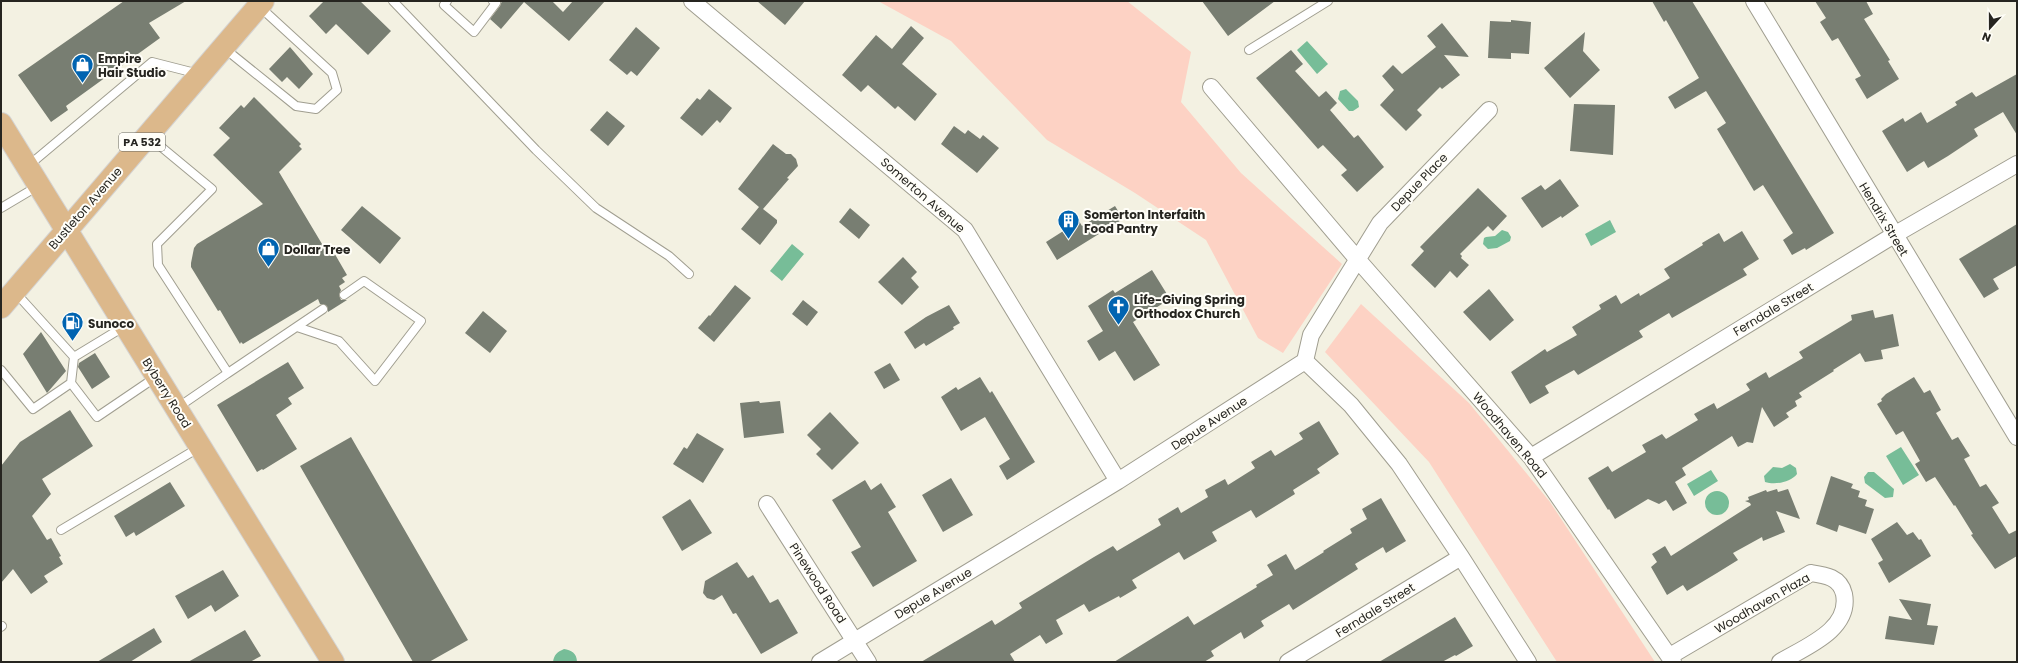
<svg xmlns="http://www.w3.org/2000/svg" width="2018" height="663" font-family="Poppins,sans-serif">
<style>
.green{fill:#fdd2c4}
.water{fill:#77bd98}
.building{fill:#787e72}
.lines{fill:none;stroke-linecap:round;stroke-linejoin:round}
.service-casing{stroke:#a09e90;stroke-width:10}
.minor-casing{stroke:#a09e90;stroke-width:18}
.primary-casing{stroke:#d4d3d2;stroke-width:24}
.service{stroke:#fff;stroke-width:8}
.minor{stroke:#fff;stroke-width:16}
.primary{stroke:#dcb88b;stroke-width:22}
.labels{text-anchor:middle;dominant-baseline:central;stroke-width:4;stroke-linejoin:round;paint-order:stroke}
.shield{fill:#fffef8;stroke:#676661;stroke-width:1}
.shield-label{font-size:11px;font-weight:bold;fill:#262520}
.poi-label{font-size:12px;font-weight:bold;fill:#262520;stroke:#fffef8;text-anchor:start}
.street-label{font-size:12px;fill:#262520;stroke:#fffef8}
</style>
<rect width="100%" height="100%" fill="#f3f1e2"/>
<!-- green -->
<path class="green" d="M878,1H1127L1191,52L1181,102L1241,173L1342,264L1283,353L1258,338L1206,240L1135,193L1047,140L951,41Z
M1361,304L1469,403L1550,502L1655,662H1557L1429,462L1325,352Z"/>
<!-- water -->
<path class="water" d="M1307,41L1328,64L1317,74L1297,50Z
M1346,89L1358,101L1359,107L1353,111H1349L1338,99L1340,91Z
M1610,220L1616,232L1591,246L1585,234Z
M1502,230L1508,232L1511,237L1510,241L1497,248L1488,249L1483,244L1484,238L1486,237L1495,236Z
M792,244L804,254L782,281L770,271Z
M1901,447L1919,475L1903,485L1886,456Z
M1790,464L1796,468L1797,474C1790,483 1774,485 1765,482L1764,476L1773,467L1782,468Z
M1711,470L1718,481L1694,496L1687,484Z
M1868,472H1874L1894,489L1893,497L1885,498L1865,483L1864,477Z
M1705 503a12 12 0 1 1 24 0a12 12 0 1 1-24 0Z
M564,649C571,650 577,653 577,662H553C554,655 557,652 564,649Z"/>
<!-- building -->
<path class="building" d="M124,1H186L149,23L160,38L66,106L68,110L51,122L18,75Z
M324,1H360L391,31L368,55L336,24L326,34L309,16Z
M502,1H552L563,12L573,1H605L569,41L524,2L501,29L490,19L500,6Z
M757,1H805L785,25Z
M1202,1H1275L1228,36Z
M1652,1H1692L1834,233L1806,250L1805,248L1792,255L1783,240L1793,233L1763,185L1754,191L1717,129L1726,123L1706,91L1675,109L1668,97L1699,78L1666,20L1664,22Z
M1815,1H1866L1873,14L1864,19L1890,60L1888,61L1899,79L1867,99L1855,79L1861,76L1838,38L1832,41L1820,22L1826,18Z
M1511,20L1531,22L1529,54L1511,53V59L1488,58L1490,21L1511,22Z
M1442,23L1469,57L1444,55L1460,75L1442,89L1440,87L1417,110L1422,115L1406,131L1380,105L1394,90L1382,76L1393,65L1402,74L1436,47L1427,36Z
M911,26L924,38L902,64L937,94L915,121L898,106L895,109L868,85L861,92L842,75L876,35L892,49Z
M636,27L660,48L637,76L631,71L627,75L609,60Z
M1585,32L1583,51L1600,70L1570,98L1544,68Z
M290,47L313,74L299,89L287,77L282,82L269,69Z
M1291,50L1303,64L1295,71L1319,97L1326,91L1337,103L1330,110L1354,138L1358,135L1384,167L1357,192L1341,175L1347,170L1323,145L1318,149L1256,78Z
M2017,74V135L2003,112L1974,129L1978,136L1948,156L1928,168L1924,161L1907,172L1882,131L1903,118L1905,122L1921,112L1927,123L1957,105L1955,102L1972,92L1976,97Z
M709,89L732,108L720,123L717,120L702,136L680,118L697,98L700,100Z
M254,97L301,144L299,146L302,149L279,172L325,249L329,244L347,275L342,278L345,282L339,286L341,290L339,295L341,300H347L328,312L327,306L320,304L318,299L243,344L241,342L240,344L220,310L218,311L191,267V263L194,248L197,244L263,204L213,155L230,138L219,128L241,105L244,108Z
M1574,104L1615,105L1613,155L1570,151Z
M607,111L625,126L608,146L590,130Z
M954,126L965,134L968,130L980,139L983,135L999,148L977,173L941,144Z
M773,144L786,154H791L796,159L798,166L787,178L789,179L763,209L777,220V223L760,245L741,229L759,207L738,189Z
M1560,179L1579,206L1562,218L1561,216L1542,228L1521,198L1541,185L1545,190Z
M1478,188L1507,216L1493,231L1488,226L1460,254L1462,256L1461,258L1469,265L1457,278L1450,271L1435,288L1411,265L1424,251L1420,247Z
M362,206L401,238L380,264L341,230Z
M1115,206L1123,219L1057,260L1046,242L1079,221L1082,226Z
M850,208L870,225L859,239L839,222Z
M2017,224V265L1993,279L1999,289L1984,298L1959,259Z
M1742,231L1759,259L1743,269L1747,275L1672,318L1669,313L1639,331L1643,337L1578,375L1574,370L1545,386L1549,393L1530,404L1511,372L1545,349L1547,352L1577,335L1572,327L1601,309L1599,305L1616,295L1621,304L1639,293L1640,296L1670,278L1664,269L1703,245L1702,243L1719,233L1724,242Z
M903,257L917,272L911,278L919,287L902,305L878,282Z
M1152,270L1170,299L1133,322L1160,365L1134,381L1115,351L1099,361L1087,341L1103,331L1088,306L1113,290L1115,293Z
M735,285L751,298L714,342L698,328L709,315L710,316Z
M1489,289L1514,320L1490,341L1463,312Z
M803,300L818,312L807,326L792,314Z
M949,305L960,323L953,327L954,329L926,346L924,343L915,349L904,332L926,317Z
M1873,310L1875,318L1893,314L1899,346L1881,350L1883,359L1865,362L1860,353L1833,370L1834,371L1799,393L1802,397L1795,401L1797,406L1786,413L1789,417L1774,427L1762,407L1753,443L1747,442L1738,447L1732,436L1682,468L1686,475L1675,482L1687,503L1673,511L1666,500L1659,504L1648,499L1615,519L1609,509L1608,510L1588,478L1608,466L1612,472L1646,452L1642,445L1662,434L1666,439L1698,420L1694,414L1714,403L1717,409L1750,390L1746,384L1766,372L1769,378L1803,358L1799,352L1852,320L1851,315Z
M483,311L507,331L490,353L465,333Z
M41,332L66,371L47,393L23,354Z
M95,353L110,377L92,389L78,367L79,363Z
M288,362L304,388L288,398L292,404L276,415L297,449L263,470L262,469L257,472L217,405Z
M890,363L900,380L884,389L874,372Z
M980,377L990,393L992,391L1035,462L1007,480L999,466L1010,459L985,417L961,431L941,397L956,387L958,390Z
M1914,377L1924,393L1930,390L1941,410L1936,413L1952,440L1958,437L1970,456L1964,459L1980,487L1986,484L1999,503L1992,507L2009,534L2017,530V556L1995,569L1971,535L1973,534L1955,505L1954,506L1935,477L1926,482L1915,464L1920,461L1903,431L1896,435L1877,404L1882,401L1881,399L1886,394Z
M759,401L760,403L780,401L784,433L744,438L740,403Z
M70,410L93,446L42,479L51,494L32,516L47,540L51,538L61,556L59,557L63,564L44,576L48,582L31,594L13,569L1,583V466L20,442Z
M830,412L859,443L832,470L816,454L821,449L807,435Z
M1319,421L1339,454L1317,469L1320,473L1293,490L1295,494L1256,518L1251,510L1212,532L1217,541L1184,560L1179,552L1132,580L1137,588L1120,598L1119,596L1089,612L1084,604L1056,620L1063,634L1046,644L1040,635L1010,654L1015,662H921L992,620L995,625L1022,608L1019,603L1094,557L1113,546L1117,551L1161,525L1158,519L1178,507L1181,513L1208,497L1205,490L1225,479L1228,485L1255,468L1251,462L1271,450L1275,456L1303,439L1299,433Z
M697,433L724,449L703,483L673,464L684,447L687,449Z
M351,437L468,640L429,662H413L300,466Z
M1831,476L1853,484L1851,488L1860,491L1858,497L1867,500L1865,506L1874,509L1866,534L1839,525L1837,532L1816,524Z
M951,478L973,515L943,532L922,495Z
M865,480L871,490L881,483L896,507L888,512L917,561L873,587L851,552L861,547L832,500Z
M170,482L185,506L136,536L134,532L126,537L114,516Z
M1777,489L1778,492L1788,489L1800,519L1776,511L1785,532L1763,541L1762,537L1733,553L1738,560L1717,573L1687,591L1683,585L1667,595L1651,567L1657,562L1652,554L1665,546L1671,556L1751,505L1750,503L1745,501L1749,500L1748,497L1766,490L1767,492Z
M1381,498L1406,541L1386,553L1383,547L1355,564L1358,569L1293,610L1289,604L1261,621L1264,626L1244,639L1241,632L1211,651L1214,656L1204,662H1114L1188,616L1194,625L1257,587L1256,585L1273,575L1267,565L1286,554L1295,570L1324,552L1323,551L1352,533L1350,529L1367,519L1362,509Z
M690,499L712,533L682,551L662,517Z
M1897,522L1907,535L1913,532L1919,540L1921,539L1931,556L1889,583L1878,563L1883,560L1871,539Z
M737,562L748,578L753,575L770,603L778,599L798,633L761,654L736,613L733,614L722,595L714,600L707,598L703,593L705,581Z
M223,570L239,596L215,612L211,605L188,619L175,596Z
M1899,599L1931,604L1927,625L1938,626L1934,645L1885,639L1889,616L1912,620Z
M1455,617L1473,646L1456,656L1455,655L1442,662H1379Z
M154,628L162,642L130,662H97Z
M245,630L261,656L250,662H188Z"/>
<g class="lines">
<defs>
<path id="service" d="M393,1L536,150L596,208L669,256L689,274
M447,1L444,5L474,32L496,3L493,1
M224,48L296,106L316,109L337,90L332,73L260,7
M1249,50L1328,1
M148,136L212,189L157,244L158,265L228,373L177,408
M28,166L152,62L199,74
M1,208L38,186
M15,292L74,357L125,326
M297,327L339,341L375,381L421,321L364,281L344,295
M1,370L33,409L71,383L97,417L156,377
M228,373L323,309
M71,383L74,357
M61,530L200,447
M1,627L2,626"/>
<path id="minor" d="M692,1L965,230L1118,481
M1754,1L2017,437
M1211,87L1358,260L1531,457L1673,662
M1305,361L1351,405L1399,464L1461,557L1528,662
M1531,457L1894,235L2017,164
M767,504L868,662
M1670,656L1811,573C1825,575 1840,577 1844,594C1851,630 1805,647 1780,662
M820,662L1118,481L1305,361L1311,335L1380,223L1489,110
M1288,662L1461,557"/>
<path id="primary" d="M1,124L333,662
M1,307L263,1"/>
</defs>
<!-- service casing -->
<use href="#service" class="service-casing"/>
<!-- minor casing -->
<use href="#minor" class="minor-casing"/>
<!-- primary casing -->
<use href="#primary" class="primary-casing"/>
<!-- service -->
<use href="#service" class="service"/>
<!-- minor -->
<use href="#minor" class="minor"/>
<!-- primary -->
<use href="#primary" class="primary"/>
</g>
<!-- icons -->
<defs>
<symbol id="shop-pin" viewBox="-11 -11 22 30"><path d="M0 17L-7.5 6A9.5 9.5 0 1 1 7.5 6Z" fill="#0164b1" stroke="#fffef8"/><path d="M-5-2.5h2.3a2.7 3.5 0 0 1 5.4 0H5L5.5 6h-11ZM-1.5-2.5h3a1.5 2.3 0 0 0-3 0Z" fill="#fff"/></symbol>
<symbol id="building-pin" viewBox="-11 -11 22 30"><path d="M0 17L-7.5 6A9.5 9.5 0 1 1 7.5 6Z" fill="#0164b1" stroke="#fffef8"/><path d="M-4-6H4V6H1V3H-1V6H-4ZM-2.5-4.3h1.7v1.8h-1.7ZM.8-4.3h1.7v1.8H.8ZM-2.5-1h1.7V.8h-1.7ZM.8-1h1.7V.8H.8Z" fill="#fff"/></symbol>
<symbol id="church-pin" viewBox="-11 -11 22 30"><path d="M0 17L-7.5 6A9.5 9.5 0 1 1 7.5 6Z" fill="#0164b1" stroke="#fffef8"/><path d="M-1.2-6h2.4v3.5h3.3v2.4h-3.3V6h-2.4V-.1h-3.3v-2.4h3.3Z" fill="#fff"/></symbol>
<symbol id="fuel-pin" viewBox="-11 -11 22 30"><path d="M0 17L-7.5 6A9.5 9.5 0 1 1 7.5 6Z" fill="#0164b1" stroke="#fffef8"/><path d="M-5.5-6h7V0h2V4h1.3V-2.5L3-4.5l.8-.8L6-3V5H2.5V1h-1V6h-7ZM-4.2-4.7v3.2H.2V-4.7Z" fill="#fff"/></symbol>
</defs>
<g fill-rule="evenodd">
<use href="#shop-pin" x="70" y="52" width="25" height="34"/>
<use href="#building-pin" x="1056" y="208" width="25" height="34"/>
<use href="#shop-pin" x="256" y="236" width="25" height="34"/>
<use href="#church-pin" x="1106" y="294" width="25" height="34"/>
<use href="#fuel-pin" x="60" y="310" width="25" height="34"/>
</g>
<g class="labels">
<!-- shield labels -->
<rect class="shield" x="119" y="133" width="46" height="18" rx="3"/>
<g class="shield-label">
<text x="142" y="142">PA 532</text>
</g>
<!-- poi labels -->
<g class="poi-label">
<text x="98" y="58">Empire<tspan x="98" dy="14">Hair Studio</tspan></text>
<text x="1084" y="214">Somerton Interfaith<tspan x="1084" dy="14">Food Pantry</tspan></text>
<text x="284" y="249">Dollar Tree</text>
<text x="1134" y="299">Life-Giving Spring<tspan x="1134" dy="14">Orthodox Church</tspan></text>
<text x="88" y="323">Sunoco</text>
</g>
<!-- street labels -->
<g class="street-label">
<text transform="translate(1419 182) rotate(-46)">Depue Place</text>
<text transform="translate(923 195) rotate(41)">Somerton Avenue</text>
<text transform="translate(85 208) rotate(-49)">Bustleton Avenue</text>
<text transform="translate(1884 219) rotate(59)">Hendrix Street</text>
<text transform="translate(1773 309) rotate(-31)">Ferndale Street</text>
<text transform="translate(167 393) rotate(58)">Byberry Road</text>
<text transform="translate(1209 423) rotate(-33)">Depue Avenue</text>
<text transform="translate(1510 435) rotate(50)">Woodhaven Road</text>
<text transform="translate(818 583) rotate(57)">Pinewood Road</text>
<text transform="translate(933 593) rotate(-31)">Depue Avenue</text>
<text transform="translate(1762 603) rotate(-30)">Woodhaven Plaza</text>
<text transform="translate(1375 610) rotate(-32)">Ferndale Street</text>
</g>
</g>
<!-- border -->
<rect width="2018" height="663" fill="none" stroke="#262520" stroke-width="4"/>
<!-- north arrow -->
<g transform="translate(1990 28) rotate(201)" stroke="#fffef8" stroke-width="3" paint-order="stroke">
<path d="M0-3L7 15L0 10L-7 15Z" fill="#262520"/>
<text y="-6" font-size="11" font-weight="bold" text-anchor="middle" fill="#262520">N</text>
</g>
</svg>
